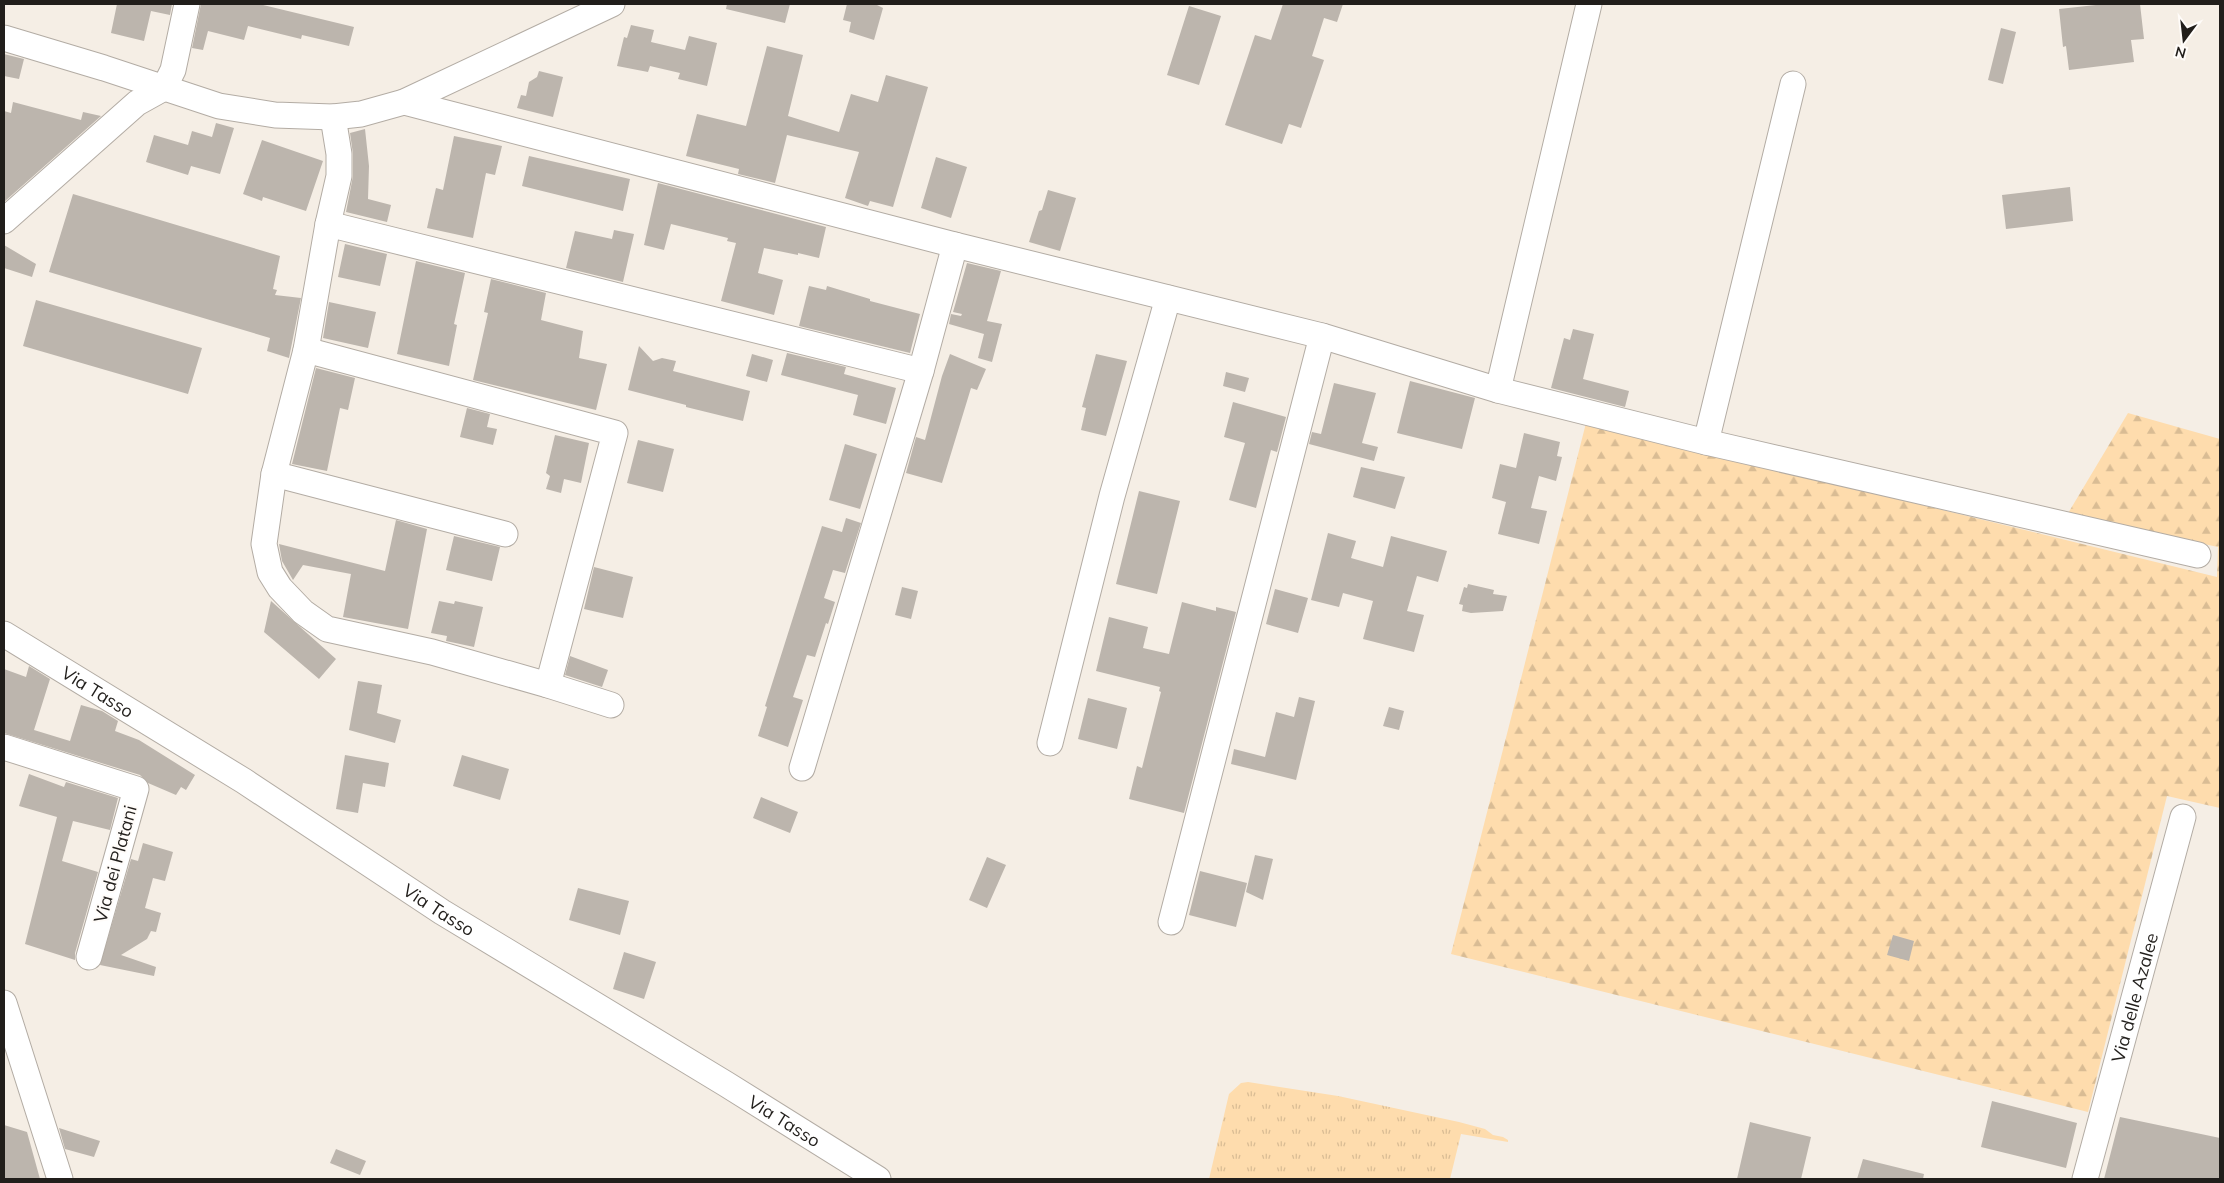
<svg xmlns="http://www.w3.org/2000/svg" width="2224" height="1183" font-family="Mulish,sans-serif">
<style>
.grass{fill:url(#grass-tufts)}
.forest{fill:url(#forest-firs)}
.building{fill:#bcb5ad}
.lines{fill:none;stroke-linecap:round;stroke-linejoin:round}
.minor-casing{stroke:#b3aca4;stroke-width:27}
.minor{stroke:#fff;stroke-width:25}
.labels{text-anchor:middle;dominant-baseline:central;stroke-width:4;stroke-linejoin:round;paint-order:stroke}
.street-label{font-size:18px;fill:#211e1b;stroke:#fffcf9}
</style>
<defs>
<pattern id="grass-tufts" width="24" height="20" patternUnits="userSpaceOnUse" patternTransform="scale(1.25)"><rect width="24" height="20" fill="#fedcad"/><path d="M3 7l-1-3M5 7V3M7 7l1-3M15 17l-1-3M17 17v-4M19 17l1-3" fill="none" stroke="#d9bc94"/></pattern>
<pattern id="forest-firs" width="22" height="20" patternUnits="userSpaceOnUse" patternTransform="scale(1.25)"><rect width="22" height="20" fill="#fedcad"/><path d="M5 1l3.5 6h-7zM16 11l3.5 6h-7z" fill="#d9bc94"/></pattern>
</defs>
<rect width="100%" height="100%" fill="#f5eee5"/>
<!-- grass -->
<path class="grass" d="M1248,1082L1338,1096L1459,1122L1485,1129L1493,1135L1503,1137L1508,1140V1142L1461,1134L1450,1179H1209L1229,1094L1241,1083Z"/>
<!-- forest -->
<path class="forest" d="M2128,413L2220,439V808L2167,796L2088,1112L1451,954L1586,423L2217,577L2218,547L2067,515Z"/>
<!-- building -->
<path class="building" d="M117,4H172L170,15L151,11L144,41L111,33Z
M201,4H259L354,27L349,46L302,35L301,39L248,26L244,40L208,31L203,50L192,48Z
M727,4H790L785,23L726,9Z
M847,4H875L883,8L874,40L849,32L851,22L843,20Z
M1283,4H1343L1337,22L1324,18L1312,56L1324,60L1301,128L1289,124L1282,144L1225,125L1255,35L1271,40Z
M2105,4H2140L2144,39L2131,40L2134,62L2069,70L2066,46L2063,47L2059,9Z
M1189,6L1221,16L1199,85L1167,75Z
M631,25L654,30L651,42L685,50L689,36L717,43L707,86L678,79L680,73L650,66L648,72L617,66L624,37L627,38Z
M2001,28L2016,32L2003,84L1988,80Z
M767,46L803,55L788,116L839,132L851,94L878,102L886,75L928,87L893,207L870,201L868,206L845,198L859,152L787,135L775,183L738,174L739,169L686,156L697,114L746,126Z
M4,54L24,59L19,79L4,76Z
M539,71L563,77L553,117L517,108L521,95L526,96L529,82L537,77Z
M13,102L81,120L83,112L101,116L4,202V111L11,113Z
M216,123L234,128L220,174L191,166L188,175L146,162L154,135L188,145L192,131L212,137Z
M365,129L369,166L368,199L391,205L387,222L346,212L353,176V154L350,133Z
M454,136L502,146L495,175L486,173L473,238L427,228L436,188L443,190Z
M262,140L323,161L306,211L263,197L262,201L243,194Z
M529,156L630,179L623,211L522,186Z
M936,157L967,167L951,218L921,208Z
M658,183L826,227L819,258L798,253V255L764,248L758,273L783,280L774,315L721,301L736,243L727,241L728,238L671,224L664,250L644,245Z
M2070,187L2073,221L2006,229L2002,195Z
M1048,190L1076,198L1060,251L1029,242L1039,211L1042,210Z
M73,194L280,256L273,289L277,290L275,295L301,298L289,358L267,351L270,338L49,272Z
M614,230L634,234L623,282L566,268L575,231L612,239Z
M345,244L387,254L380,286L338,277Z
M4,245L36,264L32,277L4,268Z
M416,261L465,273L454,324L457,325L449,366L397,354Z
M967,263L1001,271L987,321L1002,324L992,362L978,358L984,334L949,324L951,314L961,316L962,314L953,312Z
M491,279L546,293L541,320L583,331L579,358L607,364L596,410L473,380L488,313L484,312Z
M809,286L826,290L827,286L870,299V301L920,314L910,353L799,326Z
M36,300L202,348L188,394L23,346Z
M329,302L376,312L368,348L323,338Z
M1573,329L1594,334L1583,379L1629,391L1625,407L1551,388L1564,338L1570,340Z
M639,346L653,361L662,358L676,361L673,371L750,391L743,421L686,407V405L628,390Z
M787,353L846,367L844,374L896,388L886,424L853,415L858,395L781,375Z
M752,354L773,360L767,382L746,376Z
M950,354L986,369L977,390L971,388L942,483L906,473L916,437L925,440L942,376Z
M1096,354L1127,361L1106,436L1081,430L1086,408L1082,407Z
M316,368L355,378L348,410L340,408L327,471L292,464Z
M1226,372L1249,378L1245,392L1223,386Z
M1410,381L1475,398L1462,449L1397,433Z
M1334,383L1376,393L1362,443L1378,447L1374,461L1309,444L1312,432L1321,434Z
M1233,402L1286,417L1277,452L1271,450L1256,508L1229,500L1245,443L1224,437Z
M467,408L490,414L487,427L497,429L493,445L460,437Z
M1524,433L1560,442L1557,456L1562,457L1556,481L1539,476L1531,508L1547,511L1539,544L1498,534L1506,502L1492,498L1500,464L1516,468Z
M555,435L589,443L581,483L564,479L561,493L546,489L550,476L546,473Z
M638,440L674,449L663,492L627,483Z
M845,444L877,454L860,509L829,500Z
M1361,467L1405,477L1395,509L1353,497Z
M1139,491L1180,501L1157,594L1116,584Z
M846,518L861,523L845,573L833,570L824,598L835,602L828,624L826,623L815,657L807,655L793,697L803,700L788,747L758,736L767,707L765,706L822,526L842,532Z
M396,520L427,529L408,629L343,617L351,574L303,565L293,580L282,561L279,544L385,571Z
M1328,533L1356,541L1351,558L1383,567L1391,536L1447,551L1438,582L1417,576L1407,611L1424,615L1414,652L1363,639L1373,601L1343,593L1339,607L1311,600Z
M454,536L500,547L492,581L446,570Z
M594,567L633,577L623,618L584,609Z
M1468,584L1494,590L1493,594L1507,596L1503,611L1471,613L1462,611L1463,605L1459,604L1464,587L1467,588Z
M902,587L918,591L911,619L895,615Z
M1275,589L1308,598L1298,633L1266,624Z
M271,601L336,659L319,679L264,632Z
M439,601L454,604L455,601L483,607L474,647L446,641L447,636L431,633Z
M1182,602L1216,611V607L1236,612L1184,813L1129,799L1137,766L1142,768L1161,692L1159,691L1160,687L1096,671L1109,617L1148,627L1143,648L1169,654Z
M570,656L608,670L602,687L565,675Z
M29,666L50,679L34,730L70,741L81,705L102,711L118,721L115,731L139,740L195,775L186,790L181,787L176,795L148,783L140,775L4,733V669L26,677Z
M358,681L382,685L377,713L401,720L395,743L349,730Z
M1299,697L1315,701L1296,780L1231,764L1234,749L1265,757L1276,712L1294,717Z
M1088,698L1127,708L1117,749L1078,739Z
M1389,707L1404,711L1399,730L1383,726Z
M345,755L389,763L385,787L363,783L358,813L336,809Z
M462,755L509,769L500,800L453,786Z
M29,774L64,787L66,782L118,798L110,830L73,821L62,861L98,872L75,953V960L25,944L57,817L19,806Z
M761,797L798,812L790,833L753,818Z
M143,843L173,852L165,881L153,878L145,908L161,913L156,932L151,931L147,939L121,955L156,967L154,976L100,965L131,859L138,861Z
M1255,855L1273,859L1263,900L1246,892Z
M987,857L1006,865L987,908L969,900Z
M1200,871L1247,883L1236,927L1189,915Z
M578,888L629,901L620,935L569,920Z
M1893,935L1914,941L1909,961L1887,955Z
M624,952L656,962L644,999L613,989Z
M1992,1101L2077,1123L2066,1168L1981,1147Z
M2120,1117L2220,1138V1179H2104Z
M1750,1122L1811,1137L1801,1179H1737Z
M4,1125L27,1132L40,1179H4Z
M59,1128L100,1141L94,1157L65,1149Z
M336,1149L366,1161L360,1175L330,1163Z
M1863,1159L1924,1174L1923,1179H1857Z"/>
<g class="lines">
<defs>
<g id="minor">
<path d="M4,38L104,68L219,106L275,115L333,117L361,114L404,102L612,4"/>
<path d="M404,102L955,245L1322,336L1498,390L1706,442L2198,555"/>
<path d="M333,117L339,154V176L328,224L306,350L274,474L264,544L270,572L280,588L303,612L327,629L432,652L548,685L611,705"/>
<path d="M4,221L137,103L164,88L173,70L187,4"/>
<path d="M328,224L921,371"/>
<path d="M306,350L615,433L548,685"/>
<path d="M1498,390L1589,4"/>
<path d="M1706,442L1793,84"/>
<path d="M274,474L505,534"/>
<path id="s1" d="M4,634L244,781L442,912L726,1084L878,1179"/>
<path d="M1050,743L1112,496L1168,298"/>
<path d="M4,747L136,789L89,957"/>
<path d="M802,768L921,371L955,245"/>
<path d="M1171,922L1322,336"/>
<path d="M4,1003L60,1179"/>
<path id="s2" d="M2085,1179L2183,817"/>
</g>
</defs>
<!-- minor casing -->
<use href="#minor" class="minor-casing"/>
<!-- minor -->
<use href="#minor" class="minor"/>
</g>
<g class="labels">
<!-- street labels -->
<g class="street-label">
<text stroke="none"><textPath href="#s1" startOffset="110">Via Tasso</textPath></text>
<text transform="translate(115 864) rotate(-75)">Via dei Platani</text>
<text stroke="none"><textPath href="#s1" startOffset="515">Via Tasso</textPath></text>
<text stroke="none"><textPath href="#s2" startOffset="188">Via delle Azalee</textPath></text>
<text stroke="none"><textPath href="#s1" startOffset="920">Via Tasso</textPath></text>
</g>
</g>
<!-- border -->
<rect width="2224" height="1183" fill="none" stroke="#211e1b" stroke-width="10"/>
<!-- north arrow -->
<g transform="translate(2184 40) rotate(195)" stroke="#fffcf9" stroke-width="4" paint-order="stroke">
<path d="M0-4L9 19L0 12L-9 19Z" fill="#211e1b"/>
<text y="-8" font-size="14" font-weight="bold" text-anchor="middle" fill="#211e1b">N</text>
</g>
</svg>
